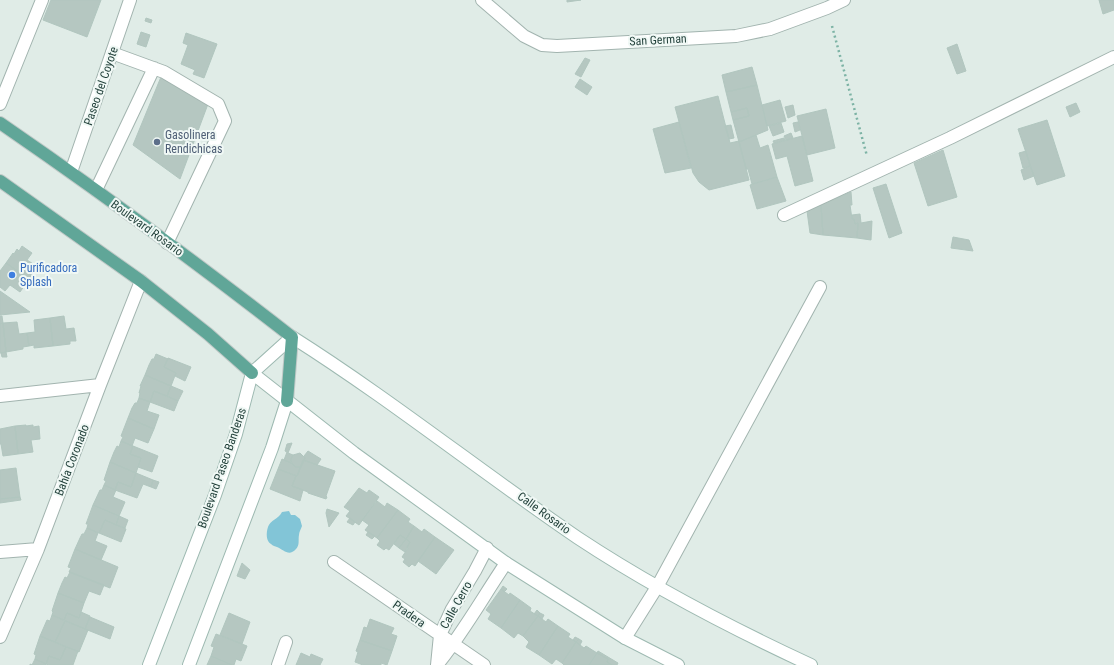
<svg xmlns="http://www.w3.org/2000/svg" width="1114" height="665" font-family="'Roboto Condensed',sans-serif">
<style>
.water{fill:#82c5d7}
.building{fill:#b5c7c1;stroke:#b1c6bf}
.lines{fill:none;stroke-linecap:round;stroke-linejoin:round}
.service-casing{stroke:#a2b4af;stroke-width:14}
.minor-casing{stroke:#a2b4af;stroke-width:14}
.secondary-casing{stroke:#9db9b1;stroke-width:14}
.primary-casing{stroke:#c0c9c7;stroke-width:14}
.path{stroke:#7db3a5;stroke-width:2.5;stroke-dasharray:2 3;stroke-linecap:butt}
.service{stroke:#fff;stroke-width:12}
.minor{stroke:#fff;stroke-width:12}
.secondary{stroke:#fff;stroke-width:12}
.primary{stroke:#60a698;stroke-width:12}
.service-dot{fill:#5c6f8a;stroke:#f0f8f5;stroke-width:1.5}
.shop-dot{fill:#3f7fe0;stroke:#f0f8f5;stroke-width:1.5}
.labels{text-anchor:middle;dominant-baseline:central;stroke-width:4;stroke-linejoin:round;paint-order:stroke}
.street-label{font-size:12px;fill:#1f3e38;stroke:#f0f8f5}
.service-label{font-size:12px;fill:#4e5e75;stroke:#f0f8f5;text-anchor:start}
.shop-label{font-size:12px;fill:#366cbe;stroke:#f0f8f5;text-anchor:start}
</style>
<rect width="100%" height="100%" fill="#e0ece7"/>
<!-- water -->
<path class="water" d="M289,511L291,515H295L300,519L302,526C301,529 299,532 299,535C298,540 300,545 296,549C289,557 284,550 277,547C275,546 273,546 271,544C266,541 266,533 268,527C270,520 279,519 282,512Z"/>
<!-- building -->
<path class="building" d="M51,0H101L87,37L43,20Z
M567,0H581L567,2Z
M1099,0H1114V10L1103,14Z
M146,18L152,20L151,23L145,21Z
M141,32L150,35L146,47L137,44Z
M186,33L217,44L204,78L193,74L195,70L181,64L188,45L183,43Z
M957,44L966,71L957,74L947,48Z
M585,58L590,60L581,77L575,74Z
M752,67L757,85L726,92L722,75Z
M163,72L208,104L180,179L133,145Z
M580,79L592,87L587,95L575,87Z
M757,85L768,130L739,142L733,120L749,116L747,108L731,112L726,92Z
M718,96L730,143L739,141L749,180L709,190L699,182L693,173L675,107Z
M780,100L786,121L767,126L762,105Z
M1076,103L1080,112L1070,117L1066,107Z
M793,105L795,115L788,118L785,107Z
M747,108L749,116L733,120L731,112Z
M826,109L835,148L807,155L797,116Z
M1047,120L1065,176L1037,185L1018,129Z
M679,122L691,168L665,173L653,129Z
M798,122L800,130L795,132L793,123Z
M781,123L784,132L773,136L769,126Z
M731,125L734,138L729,139L725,126Z
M791,133L793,138L786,140L784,136Z
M756,135L760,148L768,145L777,177L752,184L748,169H746L739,142Z
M802,136L813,181L795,186L787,156L776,159L772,144Z
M784,138L785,140L774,143L773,141Z
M943,150L957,197L928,206L914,163Z
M1026,151L1030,166L1023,168L1019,153Z
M1030,166L1034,176L1024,180L1021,170Z
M777,177L786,201L757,209L750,185Z
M886,184L902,233L889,238L873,188Z
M851,192L852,205H850L852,219H854L855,224L858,223L857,238L823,235L821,205Z
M821,205L823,235L810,233L807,211Z
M860,214L861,223L872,221L871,240L857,238L858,223L855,224L854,219H852V215Z
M953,237L969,240L973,251L951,248Z
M22,246L32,253L27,260L38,267L29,279L6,263L13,253L14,254L17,249L19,251Z
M6,263L29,279L20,292L10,285L5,291L0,287V271Z
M0,291L30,312L0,315Z
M0,316H2L3,323L0,324Z
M64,316L66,329L74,328L76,341H70V344L53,346L50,318Z
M50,318L53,346L34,348V345L29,346L27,333L35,332L34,320Z
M17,322L19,334L27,333L29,346L23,347V349L6,352L3,323Z
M3,323L6,352L0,353V324Z
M6,352L7,357H2L1,353Z
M156,354L168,359L164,367L176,373L171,386L145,375L149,365L152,359H154Z
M168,358L191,367L185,381L175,376L176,373L164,367Z
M145,375L171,386L167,396L154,391L150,402L139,398L140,393H139L141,386H140Z
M171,386L183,391L178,401L167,396Z
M154,391L178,401L174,411L150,402Z
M139,398L150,402L147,411L159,415L154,429L128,418L132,408L135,403H137Z
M128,418L154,429L148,443L135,438L132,446L121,441L123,437L121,436Z
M26,425V426L33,425V427L39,426L40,439L31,440L33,452L18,454L15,426Z
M15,426L18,454L3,456L1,444H0V429Z
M121,441L133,446L130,454L141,458L136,473L110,462L114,452L117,446L119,447Z
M292,443L288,453L293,455L291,459V463L284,460L287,452L285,451L287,444Z
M133,446L158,456L152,472L138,467L141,458L130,454Z
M308,451L321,459L317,465L304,460L305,458L304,456Z
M300,453L305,458L301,467H296L292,464L291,459L293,455Z
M282,459L291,463L296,467H301L297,476L278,469Z
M303,460L335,471L326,496L327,497L326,499L308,493V492L292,486L296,476H297Z
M110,462L136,473L131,487L118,482L115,490L104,485L106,481L104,480Z
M16,468L20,497L0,499V470Z
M278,469L296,476L292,486L303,490L300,501L270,489Z
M136,473L153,480L151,487L143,484L137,498L115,490L118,482L131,487Z
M153,480L159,482L156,489L151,487Z
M104,485L116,490L113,497L125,502L119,516L93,505L100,490H102Z
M359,488L367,493L369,490L379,497L359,525L346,516L350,511L344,507Z
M20,497L21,500L0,503V499Z
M377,501L385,507L387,503L398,510L377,538L365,530L369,525L362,520Z
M93,505L119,516L116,525L105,520L99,533L87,528L88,524H86Z
M327,509L339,513L329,527L326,513Z
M398,510L410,519L408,522L414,526L406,539L400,535L389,550L386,548L384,550L377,545L380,541L377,538Z
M119,516L128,520L125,528L116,525Z
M350,518L355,522L353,525L347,522Z
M105,520L126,529L121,542L99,533Z
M414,526L422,532L424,529L435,537L415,566L412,564L409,567L403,562L405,559L402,557L408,548L407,547L410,542L406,539Z
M87,528L98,533L95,541L107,546L101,560L75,549L80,538L82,534H84Z
M368,532L375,536L372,539L366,535Z
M400,535L406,539L399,548L394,544Z
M435,537L454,550L436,574L418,561Z
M406,539L410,542L405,552L399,548Z
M75,549L118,567L110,588L69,572L71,568L68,567Z
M242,563L250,570L245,579L237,576Z
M70,572L104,585L100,595L89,591L84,603L58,593L62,583L65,577L67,578Z
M503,586L507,589L504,592L501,589Z
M501,589L509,595L510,593L520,600L501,628L488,619L491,614L486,610Z
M58,593L84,603L79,618L67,613L64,620L52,615L53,612L52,611Z
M520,600L531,608L530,611L538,616L523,636L518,633L514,638L501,628Z
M537,610L540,613L538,616L534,614Z
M81,612L90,616L85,629L64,620L67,613L79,618Z
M229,613L250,622L242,644L220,635Z
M540,613L544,615L542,619L538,616Z
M52,615L65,621L55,642L40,636L47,620L50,621Z
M538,616L546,622L548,619L558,626L539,655L526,647L529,642L523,636Z
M90,617L114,627L110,639L85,629Z
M370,619L394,628L391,634L397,636L392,651L360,640L364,627L367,628Z
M65,621L88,630L79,652L55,642Z
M558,626L570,634L568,637L576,642L562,663L556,659L552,664L539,655Z
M216,634L247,646L241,661L236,659L234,665H232L211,656L214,647L211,646Z
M40,636L66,647L60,660L49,656L46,664L35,659L36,655L34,654Z
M575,637L579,639L576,642L573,640Z
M579,639L582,641L580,645L576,642Z
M360,640L392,651L387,665L381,663V665H363L355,662L358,652L356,651Z
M576,642L584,648L586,646L597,653L589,665H564L562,663Z
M66,647L78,651L73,665H49L46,664L49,656L60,660Z
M598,651L618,663L617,665H612L607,662L608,659L597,653Z
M301,653L310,657L311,654L323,659L320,665H296Z
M597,653L608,659L607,662L612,665H589Z
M211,656L232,665H207Z
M35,659L46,664V665H30V664L32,665Z"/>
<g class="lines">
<defs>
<path id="service" d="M112,53L164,72L218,104L225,121L167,243
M0,104L42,0
M96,190L154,68
M625,638L657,587L820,287"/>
<path id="minor" d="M482,0L524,36L542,45L557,46L736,36L770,29L827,8L844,0
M71,172L130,0
M784,215L950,138L1114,57
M0,396L100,385
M0,552L38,549
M334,562L484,665
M0,637L38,549L100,385L141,281
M278,665L286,642
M437,665L440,635L452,609L475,571L487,548
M437,665C463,633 483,597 506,563"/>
<path id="secondary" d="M252,373L354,453L506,563L625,638L678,665
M149,665L215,495L236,434L252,373L292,337C390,399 481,472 578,538C652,587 731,628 811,665
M189,665L272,448L287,401"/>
<path id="primary" d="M0,123C99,191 197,263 292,337L287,401
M0,181L141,281L208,334L252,373"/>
</defs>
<!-- service casing -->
<use href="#service" class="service-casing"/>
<!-- minor casing -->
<use href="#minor" class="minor-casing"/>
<!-- secondary casing -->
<use href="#secondary" class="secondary-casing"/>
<!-- primary casing -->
<use href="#primary" class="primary-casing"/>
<!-- path -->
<path class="path" d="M832,26L867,156"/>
<!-- service -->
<use href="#service" class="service"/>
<!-- minor -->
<use href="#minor" class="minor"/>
<!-- secondary -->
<use href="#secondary" class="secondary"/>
<!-- primary -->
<use href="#primary" class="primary"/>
</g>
<!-- markers -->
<circle class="service-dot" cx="157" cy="142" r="4"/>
<circle class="shop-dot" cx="12" cy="275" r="4"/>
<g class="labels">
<!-- street labels -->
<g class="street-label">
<text transform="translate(658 40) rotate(-3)">San German</text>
<text transform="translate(101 86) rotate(-71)">Paseo del Coyote</text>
<text transform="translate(147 228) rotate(36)">Boulevard Rosario</text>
<text transform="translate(72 460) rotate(-69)">Bahía Coronado</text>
<text transform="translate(222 468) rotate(-71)">Boulevard Paseo Banderas</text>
<text transform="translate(544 513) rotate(36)">Calle Rosario</text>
<text transform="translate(456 605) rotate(-61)">Calle Cerro</text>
<text transform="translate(409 614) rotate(35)">Pradera</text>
</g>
<!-- service labels -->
<g class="service-label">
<text x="165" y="135">Gasolinera<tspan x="165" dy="14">Rendichicas</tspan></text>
</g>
<!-- shop labels -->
<g class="shop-label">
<text x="20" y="268">Purificadora<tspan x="20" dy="14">Splash</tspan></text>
</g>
</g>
</svg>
